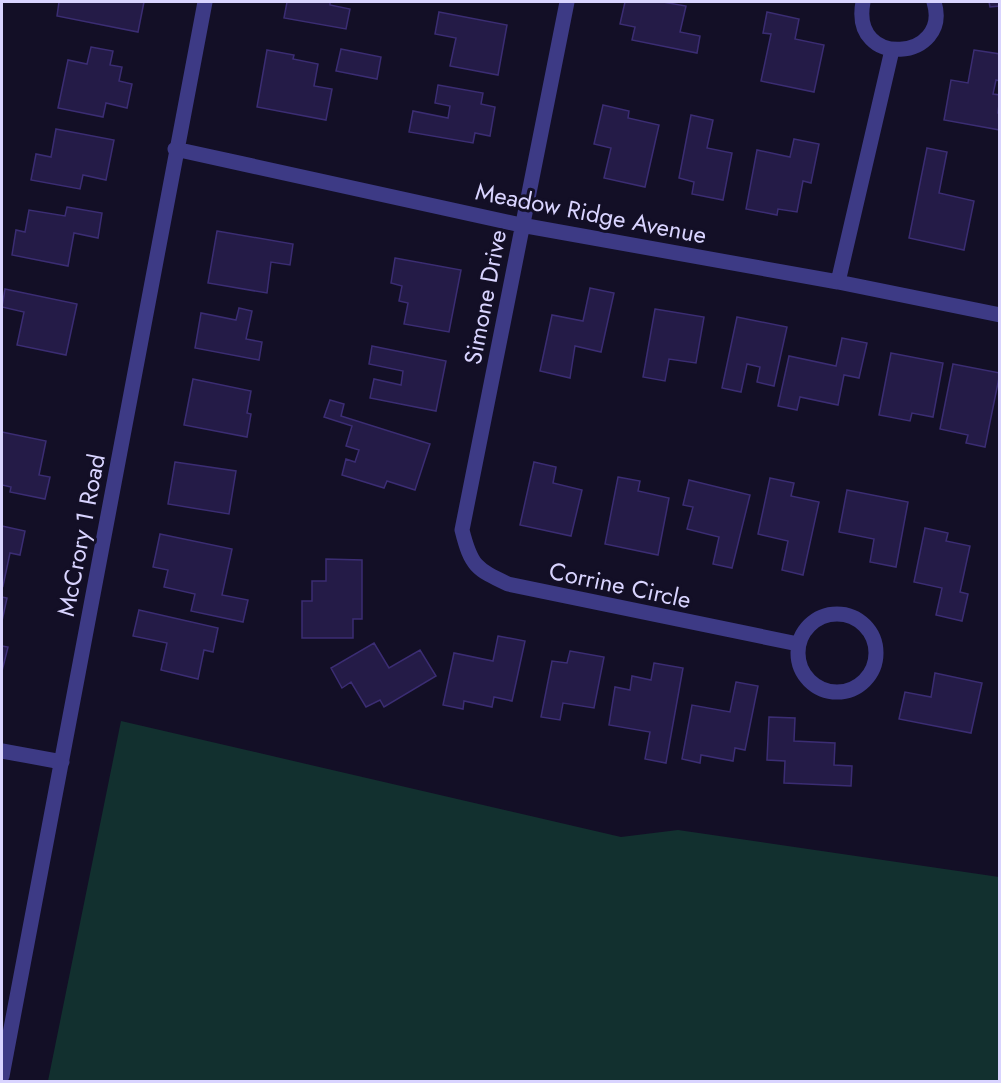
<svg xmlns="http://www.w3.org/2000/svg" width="1001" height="1083" font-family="Jost,sans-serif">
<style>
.green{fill:#12302f}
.building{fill:#241b47;stroke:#3b2d73;stroke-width:1.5}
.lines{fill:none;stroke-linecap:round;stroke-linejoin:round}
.street{stroke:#3d3a85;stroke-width:15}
.labels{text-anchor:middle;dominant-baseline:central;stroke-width:6;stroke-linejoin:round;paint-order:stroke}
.street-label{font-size:24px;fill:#d9d4ff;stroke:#130f26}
</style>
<rect width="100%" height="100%" fill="#130f26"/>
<!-- green -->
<path class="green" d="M121,721L621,837L678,830L999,877V1081H48Z"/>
<!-- building -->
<path class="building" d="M59,2H144L138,32L57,16Z
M287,2H330V5L350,9L346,29L284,18Z
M625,2H663L686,6L680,32L700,36L697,53L632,40L635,27L620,24Z
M989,2H1000V6L990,7Z
M439,12L507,25L498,75L450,66L456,38L435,34Z
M767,12L799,19L795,39L824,45L814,92L761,81L771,34L763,33Z
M91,47L113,51L110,65L122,67L119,81L132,84L127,108L106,103L103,117L58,108L68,60L87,64Z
M341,49L381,57L377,79L336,71Z
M267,50L294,55L293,59L318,64L314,86L332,89L326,120L257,107Z
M974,50L1000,54V81L996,80L993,94L1000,95L998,113L1000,114V130L944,120L951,80L968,83Z
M438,85L483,93L481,104L495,107L490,136L475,133L473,143L409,132L413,111L448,118L450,106L435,103Z
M603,105L629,111L628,118L659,125L645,187L604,178L611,148L594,144Z
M691,115L713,120L707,148L732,153L723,200L692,194L694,182L679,178Z
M56,129L114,140L106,180L83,175L80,189L31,180L36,154L51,157Z
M794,139L819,144L811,183L803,181L797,212L778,209L777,215L746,209L757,150L790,157Z
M927,148L947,152L939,193L974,201L964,250L909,238Z
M67,207L102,213L98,238L74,233L68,266L12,255L16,230L25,232L29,210L65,216Z
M217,231L293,244L290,265L271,262L267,293L208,283Z
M395,258L461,270L449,332L404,324L408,303L399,301L402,286L391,283Z
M590,288L614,293L601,352L575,346L570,378L540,371L552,315L583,321Z
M5,289L77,304L66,355L17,345L24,312L2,307Z
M239,308L252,311L246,339L262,342L259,360L195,348L201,313L236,320Z
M655,309L704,317L696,363L669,359L665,381L643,377Z
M737,317L787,327L774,386L757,382L760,367L747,364L741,392L722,388Z
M842,338L867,343L859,378L844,375L838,405L800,397L797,410L778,406L789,356L836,366Z
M372,346L446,361L436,411L370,398L374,379L401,385L403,371L369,364Z
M891,353L943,363L933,417L912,413L910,421L879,415Z
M953,364L1000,373L985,447L966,443L968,435L940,429Z
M193,379L251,391L247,413L251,414L247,437L184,425Z
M330,400L344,404L341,416L430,444L415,490L387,481L384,488L342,475L346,459L355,462L359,450L346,446L352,426L324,417Z
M2,432L46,441L39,475L50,477L45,499L10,492L11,487L2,485Z
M175,462L236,471L229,514L168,504Z
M534,462L556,467L553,483L582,490L571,536L520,525Z
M618,477L640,481L638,491L669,498L658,555L605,544Z
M770,478L794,483L791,496L819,502L803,575L782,570L788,541L758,534Z
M689,480L750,495L732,568L713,564L719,537L687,529L693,507L683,505Z
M847,490L908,502L896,567L870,562L874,539L839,532Z
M2,526L25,531L20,555L10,553L3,586L2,585Z
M925,528L948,533L946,541L970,546L960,592L968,594L962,621L936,615L942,588L914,582Z
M160,534L232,549L222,595L248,600L243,622L191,611L195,594L164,587L168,570L153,567Z
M326,559L362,560V619H353V638H302V601H312V581H326Z
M2,597L7,598L2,621Z
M139,610L218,628L213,652L204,650L198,679L161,670L167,643L133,636Z
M498,636L525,641L512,701L494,697L492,707L464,701L463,709L443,705L454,653L493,661Z
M374,643L389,668L420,650L436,676L384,707L380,700L366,707L351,682L342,688L331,668Z
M2,646L8,647L2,671Z
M570,651L604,657L594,708L563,703L560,720L541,717L552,661L567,663Z
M654,663L683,668L666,763L645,759L650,732L609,725L615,687L630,690L632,676L651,680Z
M935,673L982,683L971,733L899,719L905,692L931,697Z
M736,682L758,686L745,750L735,748L733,761L701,755L700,763L682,759L692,705L730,712Z
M769,717L795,718L794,741L835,743L834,765L852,766L851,786L784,783L785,761L767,760Z"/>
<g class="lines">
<!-- street -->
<path class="street" d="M567,2L462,530C471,566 476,569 508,584L798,644
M863,2C850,70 952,60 934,2
M175,149L521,225L838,282L1000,315
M838,282L892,50
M798 653a39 39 0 1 1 78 0a39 39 0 1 1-78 0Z
M2,751L62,762
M2,1076L205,2"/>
</g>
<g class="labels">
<!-- street labels -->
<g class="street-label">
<text transform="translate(591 213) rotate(11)">Meadow Ridge Avenue</text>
<text transform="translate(485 297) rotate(-79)">Simone Drive</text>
<text transform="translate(81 535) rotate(-79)">McCrory 1 Road</text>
<text transform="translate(620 585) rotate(12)">Corrine Circle</text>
</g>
</g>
<!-- border -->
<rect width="1001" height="1083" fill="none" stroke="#d9d4ff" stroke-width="6"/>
</svg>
